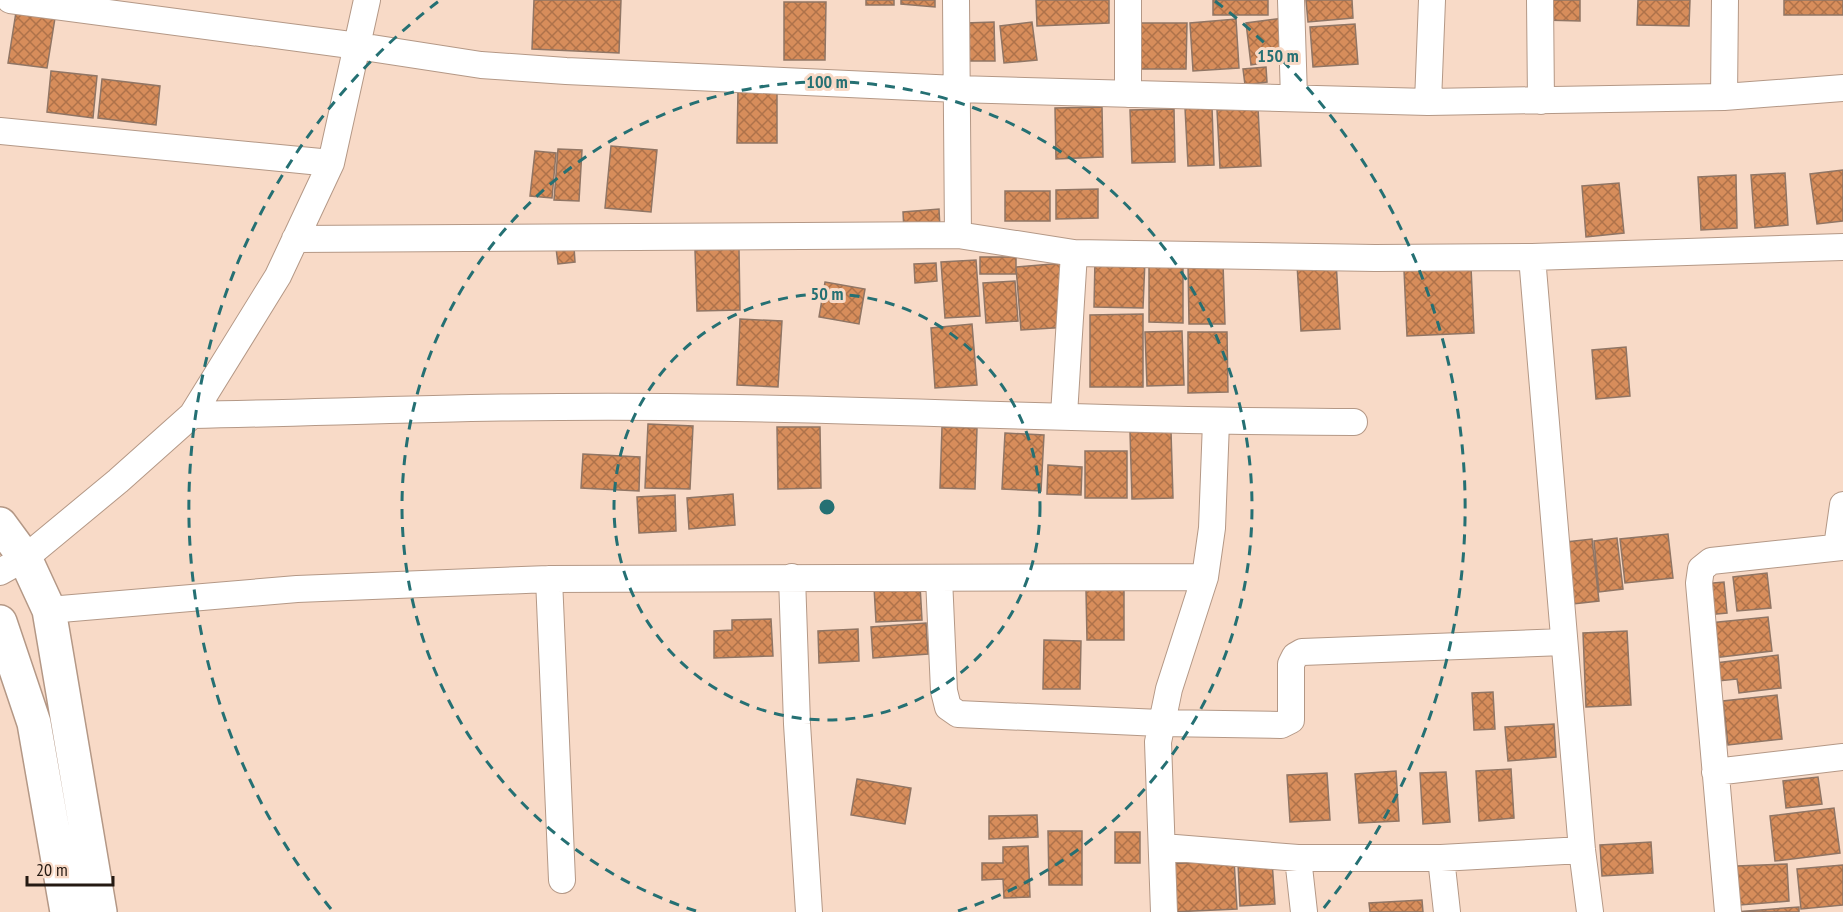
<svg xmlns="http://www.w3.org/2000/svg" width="1843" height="912" font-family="'PT Sans Narrow',sans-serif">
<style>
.building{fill:url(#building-cross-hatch);stroke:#907564;stroke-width:1.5}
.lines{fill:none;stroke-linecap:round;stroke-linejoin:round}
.street-casing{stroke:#b49886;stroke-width:28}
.secondary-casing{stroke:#b49886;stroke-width:36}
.street{stroke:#fff;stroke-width:26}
.secondary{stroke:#fff;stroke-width:33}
.ring{fill:none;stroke:#257073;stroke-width:3;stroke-dasharray:10 8}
.centre{fill:#257073;stroke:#f8dac7;stroke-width:3}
.ring-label{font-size:18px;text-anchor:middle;font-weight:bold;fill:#257073;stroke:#f8dac7;stroke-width:6;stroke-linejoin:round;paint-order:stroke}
</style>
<defs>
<pattern id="building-cross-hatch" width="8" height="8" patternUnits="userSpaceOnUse" patternTransform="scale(1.5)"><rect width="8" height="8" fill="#d78d5b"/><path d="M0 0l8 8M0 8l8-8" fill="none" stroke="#ae724a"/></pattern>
</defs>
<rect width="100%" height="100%" fill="#f8dac7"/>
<!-- building -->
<path class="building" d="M534,0H621L619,53L532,49Z
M866,0H894V5H866Z
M901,0H935V7L901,4Z
M1036,0H1109V23L1037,26Z
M1213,0H1268V15H1213Z
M1306,0H1352L1353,18L1308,22Z
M1543,0H1580V21L1543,20Z
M1638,0H1690L1689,26L1637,25Z
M1784,0H1843V15H1784Z
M784,2H826L825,60H784Z
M16,12L55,18L47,68L8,63Z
M1284,18L1290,59L1251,65L1246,23Z
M1236,19L1239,68L1193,71L1190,23Z
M994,22L995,61H965V23Z
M1032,22L1037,60L1004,63L1000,26Z
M1136,23H1187L1186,69H1136Z
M1355,24L1358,64L1313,67L1310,27Z
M1266,67L1267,82L1245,85L1243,69Z
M51,71L97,76L93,118L47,112Z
M102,79L160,86L156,125L98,118Z
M738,91H777V143H737Z
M1102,107L1103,157L1056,159L1055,108Z
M1212,107L1214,165L1188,166L1185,108Z
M1258,108L1261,166L1220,168L1217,110Z
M1174,109L1175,162L1132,163L1130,110Z
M611,146L657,150L651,212L605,208Z
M558,149L582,150L579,201L554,200Z
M535,151L556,153L552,198L530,196Z
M1843,170V221L1817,224L1810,174Z
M1785,173L1788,225L1755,228L1751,175Z
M1736,175L1737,228L1701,230L1698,177Z
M1619,183L1624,233L1586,237L1582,186Z
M1098,189V218L1056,219V190Z
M1005,191H1050V221H1005Z
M939,209L940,229L904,231L903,212Z
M574,247L575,262L558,264L556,248Z
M739,249L740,310L697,311L695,250Z
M980,257H1016V274H980Z
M1095,259L1145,260L1143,308L1094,307Z
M976,260L980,316L945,318L941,262Z
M1149,260H1183V323L1149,322Z
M1336,261L1340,329L1301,331L1297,264Z
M936,263L937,281L915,283L914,264Z
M1064,263L1069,327L1021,330L1016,267Z
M1188,263H1223L1225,324H1189Z
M1471,267L1474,333L1407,336L1404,270Z
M1015,281L1018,321L986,323L983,283Z
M825,282L865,289L859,324L819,317Z
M1143,314V387H1090V315Z
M740,319L782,321L778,387L737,385Z
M972,324L977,385L935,388L931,328Z
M1182,331L1184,385L1147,386L1145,332Z
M1188,332H1227L1228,392L1188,393Z
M1626,347L1630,396L1596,399L1592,350Z
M648,424L693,426L690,489L645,488Z
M777,427H820L821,488L778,489Z
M942,427L977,428L975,489L940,488Z
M1171,431L1173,498L1132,499L1130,432Z
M1005,433L1044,435L1041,491L1002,489Z
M1085,451H1127V498H1085Z
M583,454L640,457L639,491L581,488Z
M1048,465L1082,467L1081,495L1047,494Z
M733,494L735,525L689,529L687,498Z
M675,495L676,531L639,533L637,497Z
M1668,534L1673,578L1625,583L1620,539Z
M1617,538L1623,589L1599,592L1594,541Z
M1592,539L1599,601L1564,605L1557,543Z
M1767,573L1771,608L1737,611L1733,577Z
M1724,582L1727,613L1706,615L1702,584Z
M920,585L922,620L876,622L874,587Z
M1086,590H1124V640H1087Z
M1768,617L1772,651L1713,658L1709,623Z
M771,619L773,656L714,658V631L732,630V620Z
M926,623L928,654L873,658L871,627Z
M858,629L859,661L819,663L818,631Z
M1627,631L1631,705L1586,707L1583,633Z
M1044,640L1081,641L1080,689H1043Z
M1778,655L1781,688L1739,693L1737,679L1718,681L1716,663Z
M1493,692L1495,729L1474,730L1472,693Z
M1777,695L1782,739L1728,745L1723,701Z
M1554,724L1556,757L1508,761L1505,727Z
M1511,769L1514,818L1479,821L1476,771Z
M1396,771L1399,821L1359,823L1355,774Z
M1446,772L1450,822L1423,824L1420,773Z
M1327,773L1330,820L1290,822L1287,775Z
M1818,777L1822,804L1786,808L1783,781Z
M857,779L911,788L905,824L851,815Z
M1834,808L1840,853L1775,861L1770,816Z
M1037,815L1038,837L989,839V816Z
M1048,831H1082V885H1049Z
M1115,832H1140V863H1115Z
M1651,842L1653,873L1602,876L1600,845Z
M1028,846L1030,897L1004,898L1003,879L982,880V863H1003V847Z
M1234,860L1237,909L1172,912L1169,864Z
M1272,861L1275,904L1240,906L1238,863Z
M1787,864L1789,901L1740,905L1737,866Z
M1843,865V905L1801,909L1797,869Z
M1422,900L1423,912H1370L1369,903Z
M1799,907V912H1734Z"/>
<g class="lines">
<defs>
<path id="street" d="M10,0L358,46L481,65L566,71L957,89L1428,102L1724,97L1843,88
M956,0L958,235
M1291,0L1294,98
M1540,0L1541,101
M1128,94V0
M1724,97L1725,0
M1428,102L1432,0
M0,131L331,163
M295,239L958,235L1074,253L1375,258L1532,257L1843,247
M1532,257L1582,850L1590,912
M192,415C350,412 508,405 665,407C895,409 1125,422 1354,422
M1064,415L1074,253
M1837,547L1843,505
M0,572L25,558L118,481L192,415L278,276L331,163L367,0
M792,577L797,724L809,912
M939,578L944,691L948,707L958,714L1160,723L1281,725L1291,720V664L1295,656L1302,652L1564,642
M549,579L562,880
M49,610L297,589L549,579L1205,577
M1715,772L1843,757
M1163,847L1298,858H1441L1582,850
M1298,858L1304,912
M1441,858L1447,912
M1164,912L1158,742L1169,689L1205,577L1212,528L1216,422
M1728,912L1699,583L1701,569L1711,561L1843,547"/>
<path id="secondary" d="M0,524L25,558L49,610L100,912
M0,622L34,723L67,912"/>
</defs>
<!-- street casing -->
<use href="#street" class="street-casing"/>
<!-- secondary casing -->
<use href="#secondary" class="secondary-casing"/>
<!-- street -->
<use href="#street" class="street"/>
<!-- secondary -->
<use href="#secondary" class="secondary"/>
</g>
<!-- distance rings -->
<g class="ring">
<circle cx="827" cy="507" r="213"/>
<path d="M696 911A425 425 0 1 1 958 911"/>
<path d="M331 909A638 638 0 0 1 439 1M1215 1A638 638 0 0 1 1323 909"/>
</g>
<circle cx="827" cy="507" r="9" class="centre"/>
<g class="ring-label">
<text x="1278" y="62">150 m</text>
<text x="827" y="88">100 m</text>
<text x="827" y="300">50 m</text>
</g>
<!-- scale -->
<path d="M27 876v9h86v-9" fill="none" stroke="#251a13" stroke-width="3"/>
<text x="36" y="876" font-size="18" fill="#251a13" stroke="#f8dac7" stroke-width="4.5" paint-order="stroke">20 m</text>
</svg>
